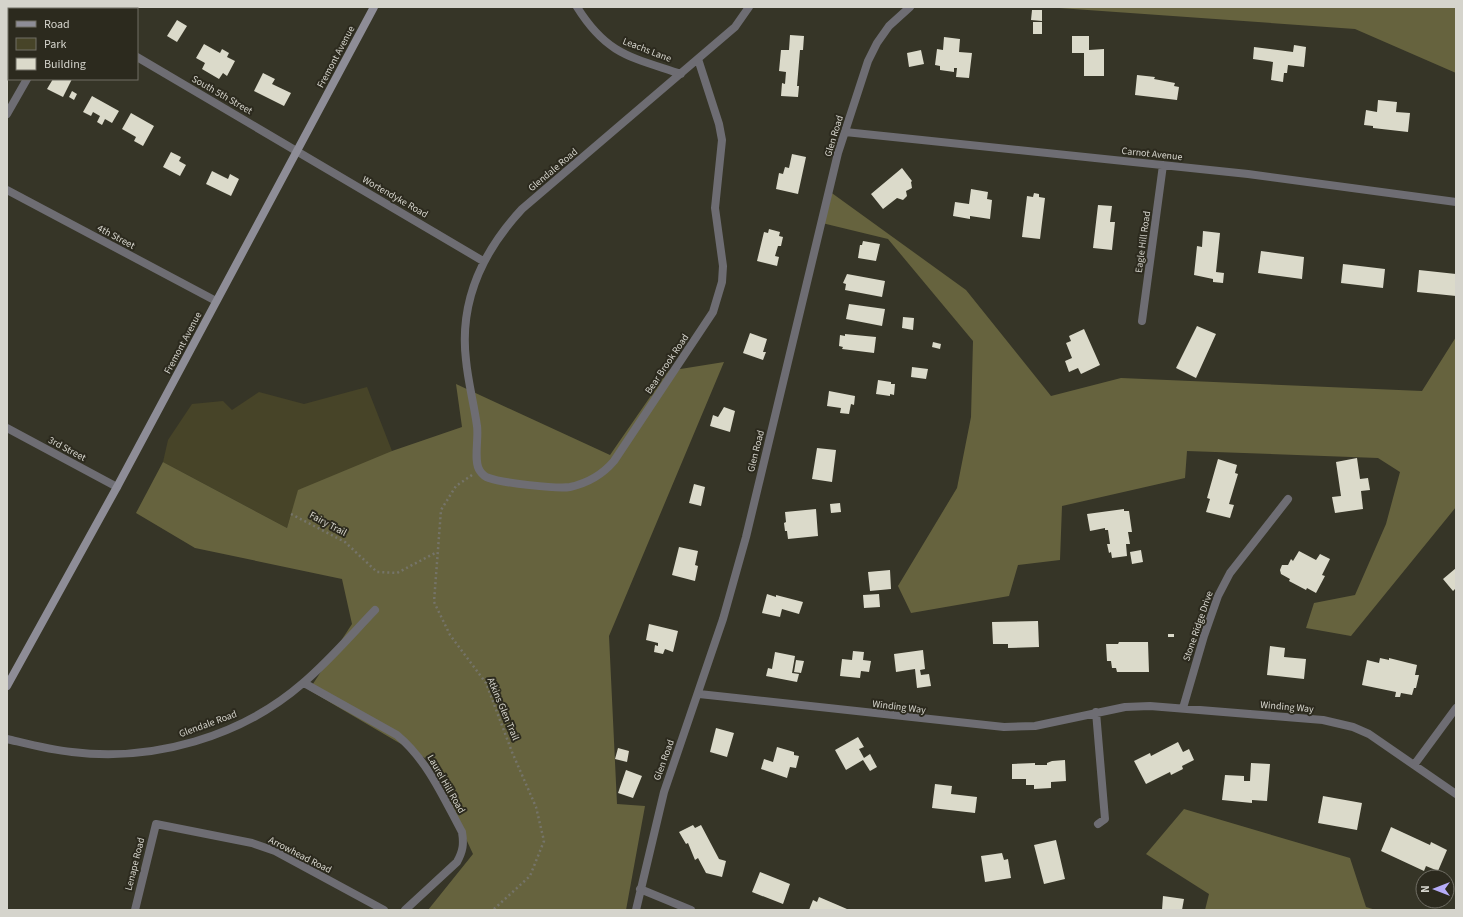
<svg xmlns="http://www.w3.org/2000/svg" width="1463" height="917" font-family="'Source Sans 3',sans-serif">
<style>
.green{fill:#474428}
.forest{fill:#66633e}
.building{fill:#dbdaca}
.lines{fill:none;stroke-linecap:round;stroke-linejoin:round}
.path{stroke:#757469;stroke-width:2.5;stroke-dasharray:2 3;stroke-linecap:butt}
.street{stroke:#6e6d73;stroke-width:8}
.secondary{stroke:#8e8d97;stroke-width:8}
.labels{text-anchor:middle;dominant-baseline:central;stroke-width:4;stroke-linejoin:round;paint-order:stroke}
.street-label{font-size:10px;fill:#d5d4cc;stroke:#2c2a1e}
</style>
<rect width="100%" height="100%" fill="#363527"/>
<!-- green -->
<path class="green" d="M367,387L392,451L291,514L287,528L163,462L168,440L192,404L223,401L232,410L259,392L304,404Z"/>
<!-- forest -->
<path class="forest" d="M1045,7H1456V73L1355,29Z
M829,191L966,290L1051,396L1121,378L1422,391L1456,337V507L1351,636L1306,628L1314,603L1355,595L1386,524L1400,472L1378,458L1187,451L1185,478L1062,506L1060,560L1018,565L1009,596L911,613L898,586L957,488L971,417L973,341L888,239L822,223Z
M724,362L609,636L617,804L645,806L626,910H428L473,854L430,761L309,690L352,624L342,579L195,548L136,513L163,462L287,528L298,490L392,451L462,427L456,384L610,455L668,371Z
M1184,809L1350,858L1366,907L1376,910H1205L1209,894L1146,854Z"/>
<!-- building -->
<path class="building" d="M116,7H129L128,9Z
M1032,10H1042V21L1031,20Z
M177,20L187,26L177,42L167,36Z
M1033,22H1042V34H1033Z
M790,35L804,36L803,50H800L797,86H799L798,97L781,96L782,83L785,84L786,72L779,71L781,50H789Z
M1072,36H1089V50L1104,49V76H1084V53H1072Z
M944,37L960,39L959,52L972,53L969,78L956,77L957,68H954V72L940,70V66L935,65L937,49L943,50Z
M204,44L220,53L222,49L229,53L227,57L235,61L227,76L223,73L219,79L202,69L205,63L196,58Z
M1294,45L1306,47L1304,67L1288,65L1287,73H1284L1283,82L1271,80L1273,62L1253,59L1254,47L1293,52Z
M921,50L924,64L909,67L907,53Z
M263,73L275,79L272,84L291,93L284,106L254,91Z
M1137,75L1155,77L1154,79L1175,83L1174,86L1179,87L1177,100L1135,95Z
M53,79H72L63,97L47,89Z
M72,91L77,94L74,100L69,97Z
M92,96L119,111L112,123L105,119L102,125L97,122L100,116L93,112L91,116L83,112Z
M1378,100L1397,102L1396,112L1410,113L1408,132L1373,128V126L1364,125L1366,110L1377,112Z
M131,113L154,126L143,146L134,141L136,137L122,129Z
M171,152L181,157L179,161L186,165L180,176L163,167Z
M792,154L806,157L798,194L776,189L779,173L783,174L785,167L789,168Z
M902,168L912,181L911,182L912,188L906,191L907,196L903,200L897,198L883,209L871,194Z
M212,171L228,179L230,174L239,179L231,196L206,184Z
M971,189L988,192L987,199L992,200L990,219L970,216V219L953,216L955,202L969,204Z
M1034,193L1039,194V197L1045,198L1040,239L1022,237L1027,196L1033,197Z
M1098,205L1112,206L1110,222H1115L1112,250L1093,248Z
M769,229L780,232L779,236L783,237L781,246H778L775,256L779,257L777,266L757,261L764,232L768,233Z
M1203,231L1220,233L1216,272L1224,273L1223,283L1213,282V279L1194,275L1197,246L1202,247Z
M863,241L880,244L876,261L858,258L860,245H862Z
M1261,251L1304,257L1302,279L1258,273Z
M1343,264L1385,269L1383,288L1341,283Z
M1419,270L1456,274V296L1417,292Z
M847,274L885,281L882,297L845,290L846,284L843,283Z
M849,304L885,309L882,326L846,319Z
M903,317L914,318L913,330L902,328Z
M1197,326L1216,334L1196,378L1176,368Z
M1084,329L1100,365L1081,374L1078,368L1069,372L1065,361L1072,358L1066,343L1071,341L1069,336Z
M750,333L767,339L763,352H766L763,360L743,353Z
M845,334L876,337L874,353L842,349L843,347L839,346L840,335L845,336Z
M933,342L941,344L940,349L932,347Z
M912,367L928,369L926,379L911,377Z
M878,380L891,382V384H895L894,395L890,394V396L876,394Z
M829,391L855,396L854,405L851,404L849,414L840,413L841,408L827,406Z
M724,407L735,411L730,432L710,426L713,415L718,417Z
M817,448L836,450L832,482L812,479Z
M1357,458L1360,479L1368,478L1370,490L1361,491L1363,509L1335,513L1332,497L1341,496L1336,462Z
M1218,459L1237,465L1235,473L1238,474L1229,504L1234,505L1230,518L1206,512L1210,499L1207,498Z
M694,484L705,487L701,506L689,503Z
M840,503L841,512L831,513L830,504Z
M816,509L818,536L788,539L787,531H785L784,523L786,522L785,512Z
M1124,509V511H1129L1132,532H1128L1130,544H1126L1127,556L1112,558L1111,552L1109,553L1107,544H1110L1108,530H1105V528L1090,531L1087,514Z
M679,547L698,551L695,565L698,566L695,581L672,575Z
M1141,550L1143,562L1132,564L1130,552Z
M1299,551L1316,560L1320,554L1330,559L1322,575L1325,576L1316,593L1307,588L1306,590L1289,581L1290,579L1281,574L1280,570L1282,565H1288L1291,559L1293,561Z
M1456,568V588L1453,591L1443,579Z
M890,570L891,589L870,591L868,572Z
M767,594L776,597V595L803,602L799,614L782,609L780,617L762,613Z
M879,594L880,607L864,608L863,595Z
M1038,621L1039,647L1008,648V644H993L992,622Z
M649,624L678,631L673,652L665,649L663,654L654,652L655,645L658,646V643L646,640Z
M1168,634H1174V637H1168Z
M1119,642H1148L1149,672H1117L1116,668H1112L1111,661H1107L1106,644H1118Z
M1270,646L1285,648L1284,657L1306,659L1304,679L1267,675Z
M923,650L925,669L920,670L921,675L929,674L931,686L917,688L915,669L896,672L894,654Z
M853,651L864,652L863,660L871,661L869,672L861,671L860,678L840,676L842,659L852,660Z
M775,652L795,656L792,673L799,674L797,682L766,676L768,668L772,669Z
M1380,658L1389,660V658L1417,665L1415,675H1419L1416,688H1414L1412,695L1401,693L1400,697H1395L1396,692L1362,685L1367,660L1379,663Z
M796,660L804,661L801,673L794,672Z
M716,728L734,733L727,757L710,752Z
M858,737L864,747L859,749L864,758L870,754L877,767L870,771L863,760L846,770L835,750Z
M1178,742L1183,752L1189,749L1194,760L1182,766L1183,769L1171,775L1170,772L1146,784L1134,761L1150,753L1151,756Z
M777,747L794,752V755L799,756L796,768L790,767L787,778L761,769L764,759L773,762Z
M618,748L629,751L627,762L615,759Z
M1065,760L1066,781L1051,782V788L1034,789V785H1026V779H1012V764L1035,763V765H1047V763L1052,761Z
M1251,763L1270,764L1267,801L1252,800V803L1222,800L1225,775L1244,776V781H1250Z
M626,770L642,776L633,798L618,793Z
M935,784L952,786L951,794L977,797L975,813L932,808Z
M1323,796L1362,803L1357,830L1318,823Z
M693,825L695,828L701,825L719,859L726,861L722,877L706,873L698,858L695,860L688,843L686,844L679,832Z
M1391,827L1430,845L1431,842L1447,850L1438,871L1426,866L1424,871L1381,851Z
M1056,840L1065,879L1044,884L1034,845Z
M1002,853L1004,860L1008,859L1011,878L985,882L981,856Z
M760,872L790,884L783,904L752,892Z
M1163,896L1184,899L1182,910H1162Z
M819,897L847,909V910H809L813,900L817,902Z"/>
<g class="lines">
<!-- path -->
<path class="path" d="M472,475L456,486L441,510L434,602L450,635L486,683L512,752L536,807L544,841L530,876L493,910
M291,514L345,542L377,572L397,573L437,552"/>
<!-- street -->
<path class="street" d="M52,7L55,9
M577,7C607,55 631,57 681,74
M137,57L483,261
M698,59L719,124L722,140L715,208L723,266L722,282L713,312L614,461C603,474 588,483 570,487C557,489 502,483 489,478C485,477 482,474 480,471C473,462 479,438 477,426C474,404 468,382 466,360C459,301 483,251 522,209L735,27L749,7
M7,114L27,79
M845,132L1248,174L1456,202
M7,190L216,301
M1142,321L1163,165
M7,428L117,487
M304,683L397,735C428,761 443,797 462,832C464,844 463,851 457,862L405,910
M699,694L1004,727L1035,726L1125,707L1150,706L1323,720L1353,727L1369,734L1456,794
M1183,708L1204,636L1218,596L1230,573L1288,499
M1096,712L1105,819L1098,824
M7,739C28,744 50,750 72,752C153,762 241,737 303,683C329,661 352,634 375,610
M1414,765L1456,708
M640,889L691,910
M135,910L156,824L252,843L275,851L384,910
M636,910L664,792L723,619L746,537L838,153L868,61L877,43L889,26L910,7"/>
<!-- secondary -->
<path class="secondary" d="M7,686L117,487L374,7"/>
</g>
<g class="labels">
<!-- street labels -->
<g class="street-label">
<text transform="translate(647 50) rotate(21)">Leachs Lane</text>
<text transform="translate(336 57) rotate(-62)">Fremont Avenue</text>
<text transform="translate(222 95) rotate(30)">South 5th Street</text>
<text transform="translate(834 136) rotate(-73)">Glen Road</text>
<text transform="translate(1152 154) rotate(6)">Carnot Avenue</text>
<text transform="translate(553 170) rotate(-40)">Glendale Road</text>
<text transform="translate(395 197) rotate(30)">Wortendyke Road</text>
<text transform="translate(116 237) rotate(28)">4th Street</text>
<text transform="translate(1143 242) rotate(-82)">Eagle Hill Road</text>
<text transform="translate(183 343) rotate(-62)">Fremont Avenue</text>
<text transform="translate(667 364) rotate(-56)">Bear Brook Road</text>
<text transform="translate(67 449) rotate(28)">3rd Street</text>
<text transform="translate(756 451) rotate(-76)">Glen Road</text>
<text transform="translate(328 524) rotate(28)">Fairy Trail</text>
<text transform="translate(1198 626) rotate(-71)">Stone Ridge Drive</text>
<text transform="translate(899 707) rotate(7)">Winding Way</text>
<text transform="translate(1287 707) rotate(5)">Winding Way</text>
<text transform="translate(503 709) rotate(67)">Atkins Glen Trail</text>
<text transform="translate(208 724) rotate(-20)">Glendale Road</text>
<text transform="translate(664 760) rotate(-70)">Glen Road</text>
<text transform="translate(446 784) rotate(60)">Laurel Hill Road</text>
<text transform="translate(300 855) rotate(27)">Arrowhead Road</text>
<text transform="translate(135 864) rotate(-76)">Lenape Road</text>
</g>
</g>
<!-- border -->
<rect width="1463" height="917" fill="none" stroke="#d5d4cc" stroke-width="16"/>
<!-- legend -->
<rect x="8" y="8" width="130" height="72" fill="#2c2a1e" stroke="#706e64"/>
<rect x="16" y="21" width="20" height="6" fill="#8e8d97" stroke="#706e64"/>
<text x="44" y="28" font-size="12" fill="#d5d4cc">Road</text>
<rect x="16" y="38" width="20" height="12" fill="#474428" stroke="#706e64"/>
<text x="44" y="48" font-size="12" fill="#d5d4cc">Park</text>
<rect x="16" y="58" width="20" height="12" fill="#dbdaca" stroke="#706e64"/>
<text x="44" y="68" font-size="12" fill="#d5d4cc">Building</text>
<!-- north arrow -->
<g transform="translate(1435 889) rotate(270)"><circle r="19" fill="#2c2a1e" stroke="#706e64"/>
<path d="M0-3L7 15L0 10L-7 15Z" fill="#b6acf8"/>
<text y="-6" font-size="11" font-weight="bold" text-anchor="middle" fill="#d5d4cc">N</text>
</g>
</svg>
